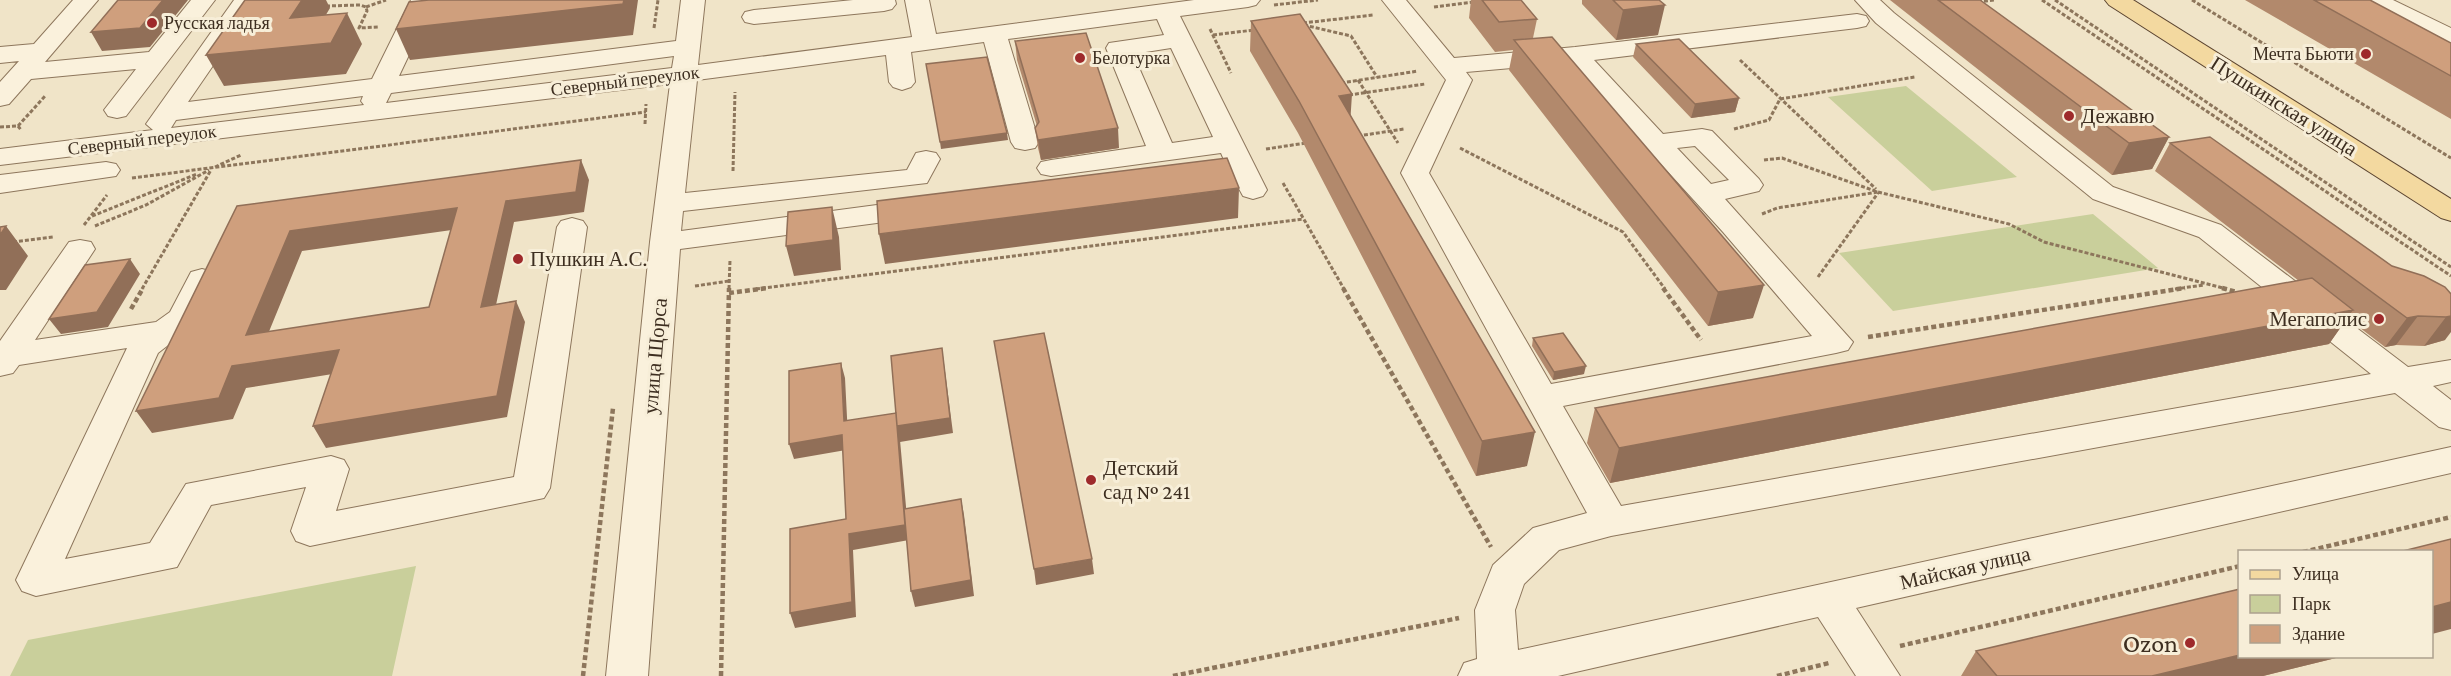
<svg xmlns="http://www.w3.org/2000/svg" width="2451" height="676" font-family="'Crimson Pro',serif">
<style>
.green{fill:#c9cf9b}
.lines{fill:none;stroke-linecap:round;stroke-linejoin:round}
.minor-casing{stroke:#8d765c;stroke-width:2}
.major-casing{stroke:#5b4430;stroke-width:2}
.path-far1{stroke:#8d765c;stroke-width:3;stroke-dasharray:4 2;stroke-linecap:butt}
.path{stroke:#8d765c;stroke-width:4.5;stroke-dasharray:5 3;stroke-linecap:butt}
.minor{fill:#faf1dc;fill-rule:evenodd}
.major{fill:#f3d9a0;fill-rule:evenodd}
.wall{fill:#b2896c}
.shaded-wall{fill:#916f58}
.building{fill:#cf9f7d;stroke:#916f58;stroke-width:1.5;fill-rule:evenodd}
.poi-dot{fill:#9e2a2b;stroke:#f7eed8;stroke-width:2}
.labels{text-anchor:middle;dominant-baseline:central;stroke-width:6;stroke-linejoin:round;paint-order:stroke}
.far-poi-label{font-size:18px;fill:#3d2e20;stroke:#f7eed8;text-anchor:start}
.far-street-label{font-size:18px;fill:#3d2e20;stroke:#f7eed8}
.street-label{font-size:21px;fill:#3d2e20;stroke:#f7eed8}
.poi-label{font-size:21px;fill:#3d2e20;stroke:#f7eed8;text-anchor:start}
.near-poi-label{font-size:26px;fill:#3d2e20;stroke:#f7eed8;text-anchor:end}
</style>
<rect width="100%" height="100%" fill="#f0e4c8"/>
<!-- green -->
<path class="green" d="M1906,86L2017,177L1932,191L1828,97Z
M2093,214L2158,268L1893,311L1839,253Z
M416,566L392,676H10L28,640Z"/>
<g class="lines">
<defs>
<path id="minor" d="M73,0H98L45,62L149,52L191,0H215L126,116L117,118L108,116L104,110L136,69L31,79L9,104L0,106V82L19,61L0,63V47L34,44Z
M234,0H258L188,102L372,79L411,0H435L399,76L676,41L681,0H705L698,65L912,37L905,0H929L936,34L1194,0H1260L1256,5L1248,7L1180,16L1267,190L1263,196L1253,199L1243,196L1232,176L1185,182L1175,179L1171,173L1175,167L1224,160L1221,153L1051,176L1041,174L1037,168L1041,162L1051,160L1146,146L1106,48L1109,43L1164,35L1157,19L1008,39L1039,142L1035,148L1025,150L1015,148L1011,142L984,42L911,52L915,82L911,87L902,90L893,87L889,82L886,55L697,80L685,193L907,170L916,153L926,151L936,153L940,159L927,183L683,211L681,231L922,199L932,202L937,208L932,214L922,217L680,249L648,676H606L650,242L670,84L0,165V149L153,130L146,124ZM1171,48L1213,137L1172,143L1133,54ZM674,56L672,68L386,103L391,93ZM363,96L361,101L364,105L171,128L176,120Z
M853,0H895L896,4L892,9L884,11L754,24L745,22L742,17L745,12L754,10Z
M1382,0H1406L1454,58L1575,47L1857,14L1866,16L1869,21L1866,26L1857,28L1594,60L1663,134L1702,129L1712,131L1759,179L1763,185L1759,191L1725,199L1853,342L1848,350L1836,353L1563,406L1621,506L2371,374L2199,237L2093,199L1876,23L1855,0H1880L1894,13L2113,187L2221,225L2408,367L2451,360V382L2433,386L2451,400V430L2439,427L2395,393L1611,536L1559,550L1524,584L1515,610L1518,650L2451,447V473L1856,608L1900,676H1856L1818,617L1558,676H1458L1464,663L1477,659L1475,610L1493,565L1533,528L1587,513L1401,173L1446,80ZM1569,63L1723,232L1812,336L1551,384L1429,173L1472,80L1466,72ZM1695,146L1729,180L1711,184L1677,148Z
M2363,0H2393L2451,28V45L2442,43L2367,5Z
M106,162L116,164L120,170L116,176L0,193V175Z
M572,218L583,221L587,227L550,488L544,498L310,546L296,541L291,531L306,487L211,505L177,567L36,596L22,591L16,580L127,348L19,365L13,373L0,376V341L69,242L80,240L91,242L95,249L35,340L156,322L170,312L191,272L202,269L213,272L218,279L194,325L158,353L65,559L150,543L186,484L331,456L344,460L349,469L336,511L514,477L557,227L561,221Z"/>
<path id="major" d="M2105,0H2133L2451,199V221L2441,218L2109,5Z"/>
</defs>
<!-- minor casing -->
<use href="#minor" class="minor-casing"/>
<!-- major casing -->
<use href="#major" class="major-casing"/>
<!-- path-far1 -->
<path class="path-far1" d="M2042,0L2451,276
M2055,0L2451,267
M2192,0L2451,158
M1978,2L1995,0
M1274,5L1318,0
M326,6L360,5L366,7L367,11L359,28L378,27
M366,7L386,0
M1434,7L1474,2
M1303,23L1373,15
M1304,25L1351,36L1377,77
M654,28L658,0
M1210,29L1231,73
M1213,35L1254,30
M1740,60L1876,189
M1358,80L1398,143
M1341,83L1418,71
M1349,95L1425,84
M645,124L646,104
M18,126L46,95
M0,127L18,126L21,130
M1734,129L1769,120L1780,99L1915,77
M1358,136L1404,129
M1460,148L1623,232L1665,289
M1266,149L1306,143
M1764,160L1782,158L1878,192L2009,224L2044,242L2227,289
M215,167L241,155
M733,171L735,92
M132,178L646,112
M1283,183L1344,289
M1762,214L1777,208L1878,192
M92,216L197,174
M84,225L107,195
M95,226L146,205L209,170
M13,242L53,237
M1818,277L1878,193
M695,286L729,281
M142,289L211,170
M729,289L730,260
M756,289L1303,219
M2175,289L2204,285"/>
<!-- path -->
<path class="path" d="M1343,288L1491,547
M1663,288L1701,340
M2222,288L2237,292
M729,293L768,288
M131,309L143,288
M1868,337L2185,288
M2303,552L2451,517
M1900,646L2240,566
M583,676L613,408
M721,676L729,288
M1173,676L1459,618
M1777,676L1829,663"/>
<!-- minor -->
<use href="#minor" class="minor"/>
<!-- major -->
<use href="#major" class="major"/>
</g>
<!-- wall -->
<path class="wall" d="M1471,0H1521L1537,19L1533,38L1753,318L1708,326L1509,70L1513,50L1495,52L1469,18Z
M1582,0H1659L1658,35L1616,40L1582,4Z
M1890,0H1980L2169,137L2152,169L2112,175Z
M2245,0H2370L2451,43V119Z
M1251,21L1351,116L1527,466L1476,476L1298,133L1250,51Z
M1015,41L1119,148L1041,160L1038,148L1035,128L1037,126L1017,60Z
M1636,44L1739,98L1735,112L1691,118L1633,57Z
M2170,143L2392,266L2451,294L2445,340L2424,346L2396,345L2385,347L2347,318L2329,344L1610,483L1587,443L1595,408L2299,281L2155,171Z
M1533,338L1584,374L1553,380L1532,346Z
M1976,651L2240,657H2340L2263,676H1961Z"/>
<!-- shaded-wall -->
<path class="shaded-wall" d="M163,0H188L150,47L102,51L91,32Z
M302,0H326L330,8L308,45L347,13L362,44L346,74L224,86L206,55Z
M624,0H638L633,35L410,60L396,29Z
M1665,5L1658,35L1616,40L1623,10Z
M1352,94L1350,125L1339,96Z
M1739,98L1735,112L1691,118L1695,104Z
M1118,128L1119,148L1041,160L1038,140Z
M1007,133L1008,140L941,149L940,142Z
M2169,137L2152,169L2112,175L2129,143Z
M581,160L589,180L584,212L514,222L491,328L481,307L506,201Z
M1239,188L1238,218L885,264L879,234Z
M832,207L839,237L841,270L794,276L786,246Z
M457,208L466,228L302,251L259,356L246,335L290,231Z
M6,226L28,256L6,290H0V235Z
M130,259L140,274L108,327L61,334L49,319Z
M1764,285L1753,318L1708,326L1718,292Z
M516,301L525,322L507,417L326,448L313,426Z
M2353,310L2329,344L1610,483L1619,448Z
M2418,316L2396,345L2385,347L2407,318Z
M2451,316V332L2445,340L2424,346L2446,317Z
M942,348L953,433L900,442V440L909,540L853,550L856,617L795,628L790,613L849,534L896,413Z
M339,350L351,371L246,388L233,419L152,433L136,411L232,366Z
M841,363L845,378L848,437L844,421Z
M1586,366L1584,374L1553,380L1554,372Z
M1535,432L1527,466L1476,476L1482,441Z
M842,435L846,450L794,459L789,444Z
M961,499L964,515L974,596L915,607L911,591Z
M1092,559L1094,574L1036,585L1034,569Z
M2451,602V629L2432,634V607Z
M2240,655V657H2340L2263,676H2152Z"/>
<!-- building -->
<path class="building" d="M118,0H163L140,28L91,32Z
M245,0H302L290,18L347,13L331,43L206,55Z
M429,0H624L623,4L396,29L409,2Z
M1482,0H1521L1537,19L1499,22Z
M1613,0H1659L1665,5L1623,10Z
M1938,0H1980L2169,137L2129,143Z
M2314,0H2370L2451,43V76Z
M1300,14L1352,94L1339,96L1535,432L1482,441L1299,101L1251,21Z
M1086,33L1118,128L1038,140L1035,128L1039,122L1015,41Z
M1552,37L1764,285L1718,292L1514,40Z
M1679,39L1739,98L1695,104L1636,44Z
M987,57L1007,133L940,142L926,64Z
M2210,137L2392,266L2424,276L2445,287L2451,294V316L2446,317L2418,316L2407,318L2170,143Z
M1227,158L1239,188L879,234L877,201Z
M581,160L576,192L506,201L481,307L516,301L497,396L313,426L339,350L232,366L219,398L136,411L237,206ZM457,208L429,307L246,335L290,231Z
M832,207L833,240L786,246L788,212Z
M6,226L0,235V227Z
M130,259L97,312L49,319L85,265Z
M2312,278L2353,310L1619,448L1595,408Z
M1044,333L1092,559L1034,569L994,341Z
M1563,333L1586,366L1554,372L1533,338Z
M942,348L950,418L897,426L891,356Z
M841,363L844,421L896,413L905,525L849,534L852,602L790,613V529L846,519L842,435L789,444V371Z
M961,499L971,580L911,591L904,509Z
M2451,539V602L2432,607V552H2399Z
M2240,589V655L2152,676H1997L1976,651Z"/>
<!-- markers -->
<g class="poi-dot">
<circle cx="152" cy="23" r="6"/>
<circle cx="2366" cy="54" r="6"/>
<circle cx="1080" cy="58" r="6"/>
<circle cx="2069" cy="116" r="6"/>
<circle cx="518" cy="259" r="6"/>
<circle cx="2379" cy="319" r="6"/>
<circle cx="1091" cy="480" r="6"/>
<circle cx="2190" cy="643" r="6"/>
</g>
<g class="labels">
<!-- far-poi labels -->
<g class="far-poi-label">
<text x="164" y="23">Русская ладья</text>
<text x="2354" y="54" text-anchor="end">Мечта Бьюти</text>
<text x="1092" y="58">Белотурка</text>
</g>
<!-- far-street labels -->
<g class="far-street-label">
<text transform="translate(625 81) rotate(-7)">Северный переулок</text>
<text transform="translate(142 140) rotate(-7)">Северный переулок</text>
</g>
<!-- street labels -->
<g class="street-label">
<text transform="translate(2284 106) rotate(32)">Пушкинская улица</text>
<text transform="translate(655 356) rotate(-85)">улица Щорса</text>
<text transform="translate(1965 568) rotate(-13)">Майская улица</text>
</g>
<!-- poi labels -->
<g class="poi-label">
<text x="2081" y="116">Дежавю</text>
<text x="530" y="259">Пушкин А.С.</text>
<text x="2367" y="319" text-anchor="end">Мегаполис</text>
<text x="1103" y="468">Детский<tspan x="1103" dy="24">сад № 241</tspan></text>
</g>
<!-- near-poi labels -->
<g class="near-poi-label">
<text x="2178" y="643">Ozon</text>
</g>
</g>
<!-- legend -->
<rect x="2238" y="550" width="195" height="108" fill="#f7eed8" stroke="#ada18e" stroke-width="1.5"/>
<rect x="2250" y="570" width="30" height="9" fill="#f3d9a0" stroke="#ada18e" stroke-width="1.5"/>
<text x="2292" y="580" font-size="18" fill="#3d2e20">Улица</text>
<rect x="2250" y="595" width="30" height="18" fill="#c9cf9b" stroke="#ada18e" stroke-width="1.5"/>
<text x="2292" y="610" font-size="18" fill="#3d2e20">Парк</text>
<rect x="2250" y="625" width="30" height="18" fill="#cf9f7d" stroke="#ada18e" stroke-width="1.5"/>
<text x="2292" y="640" font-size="18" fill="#3d2e20">Здание</text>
</svg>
